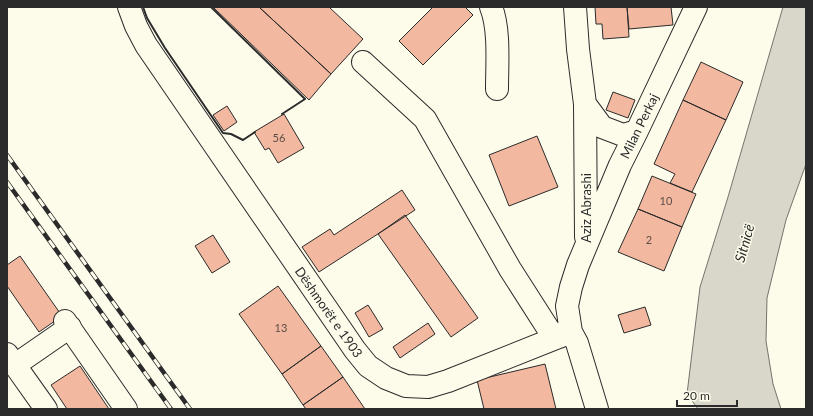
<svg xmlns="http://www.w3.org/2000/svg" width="813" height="416" font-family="Lato,sans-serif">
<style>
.water{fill:#d8d7c9;stroke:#74746e}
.building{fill:#f2b8a0;stroke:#2b2b2b}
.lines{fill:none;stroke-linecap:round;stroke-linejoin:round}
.minor-casing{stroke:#2b2b2b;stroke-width:24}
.major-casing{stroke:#2b2b2b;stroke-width:24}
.minor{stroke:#fdfbea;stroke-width:22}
.major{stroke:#fdfbea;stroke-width:22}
.rail-casing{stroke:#2b2b2b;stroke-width:4.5}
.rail{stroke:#fdfbea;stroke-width:3;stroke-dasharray:9;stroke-linecap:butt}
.wall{stroke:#2b2b2b;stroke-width:2}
.labels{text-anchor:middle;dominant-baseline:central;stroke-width:3;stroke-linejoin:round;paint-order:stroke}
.number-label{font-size:11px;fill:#5d4e48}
.street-label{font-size:13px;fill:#2b2b2b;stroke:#fdfbea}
.water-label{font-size:14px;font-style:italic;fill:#2b2b2b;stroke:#fdfbea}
</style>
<rect width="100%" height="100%" fill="#fdfbea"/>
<!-- water -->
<path class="water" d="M783,7H806V164L786,220L767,298L766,341L773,384L781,409H698L687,394L700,287L728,197Z"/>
<!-- building -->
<path class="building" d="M213,7H259L331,74L309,100Z
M259,7H329L363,39L331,74Z
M433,7H465L473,15L423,65L399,41Z
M595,7H627L629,37L603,39L602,24H596Z
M627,7H671L673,25L629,29Z
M701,62L743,82L726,120L683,100Z
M613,92L635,100L628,118L606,110Z
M683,100L726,120L692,192L670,183L675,174L654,164Z
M227,106L237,122L224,131L213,115Z
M284,114L304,148L278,163L269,148L265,150L254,132Z
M537,136L558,187L509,206L489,155Z
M652,176L696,194L682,227L638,209Z
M402,190L415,210L319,272L302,247L330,229L334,235Z
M638,209L682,227L664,271L618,252Z
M405,215L478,318L451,337L378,234Z
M213,235L230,262L212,273L195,246Z
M20,256L62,316L39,332L7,286V265Z
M278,286L321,346L282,374L239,314Z
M368,305L383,329L369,337L355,313Z
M645,307L651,325L624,333L618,315Z
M428,323L435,334L400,358L393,347Z
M321,346L343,377L303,405L282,374Z
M545,364L556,409H484L477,380Z
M80,366L109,409H67L51,385Z
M343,377L365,409H306L303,405Z"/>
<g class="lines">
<defs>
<path id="minor" d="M129,7L136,26L146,45L355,350L368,366L386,378L406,386L428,387L448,381L571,332
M491,7C500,29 497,65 497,89
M575,7L578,49L585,104L586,237
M363,62L425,119L510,269L549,330L559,337
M585,104L602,127L623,135L637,131
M65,321L126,409
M15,365L70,327
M597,409L577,343L571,332L567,306L571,287L578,265L620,165L637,131L696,7"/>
<path id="major" d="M7,354L46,409"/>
</defs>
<!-- minor casing -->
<use href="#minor" class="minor-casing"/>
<!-- major casing -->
<use href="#major" class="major-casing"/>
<!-- minor -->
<use href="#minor" class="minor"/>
<!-- major -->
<use href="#major" class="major"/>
<defs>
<path id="rail" d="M7,155L190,409
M7,182L171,409"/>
</defs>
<!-- rail casing -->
<use href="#rail" class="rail-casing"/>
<!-- rail -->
<use href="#rail" class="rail"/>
<!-- wall -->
<path class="wall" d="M143,7L147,18L165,48L223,133L231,134L243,140L255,132
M211,7L305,99L282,114"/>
</g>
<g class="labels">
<!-- number labels -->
<g class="number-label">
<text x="279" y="137">56</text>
<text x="666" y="200">10</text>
<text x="649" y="239">2</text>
<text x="281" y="327">13</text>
</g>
<!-- street labels -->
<g class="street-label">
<text transform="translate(639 126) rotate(-64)">Milan Perkaj</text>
<text transform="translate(586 208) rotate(-90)">Aziz Abrashi</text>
<text transform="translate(329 312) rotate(55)">Dëshmorët e 1903</text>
</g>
<!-- water labels -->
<g class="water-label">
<text transform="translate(744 243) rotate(-74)">Sitnicë</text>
</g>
</g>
<!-- border -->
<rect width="813" height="416" fill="none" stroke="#2b2b2b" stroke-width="16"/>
<!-- scale -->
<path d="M677 400v6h60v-6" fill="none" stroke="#2b2b2b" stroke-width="2"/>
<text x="683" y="400" font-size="12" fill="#2b2b2b" stroke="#fdfbea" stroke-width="3" paint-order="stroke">20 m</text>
</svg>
